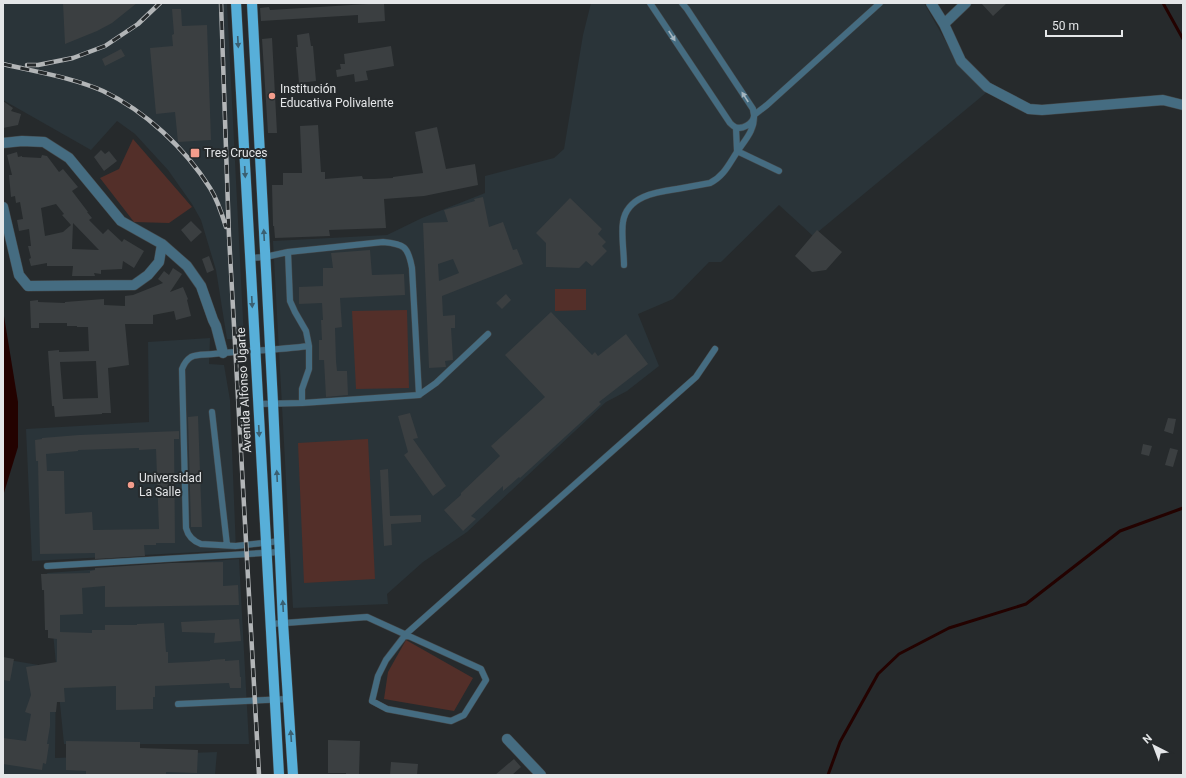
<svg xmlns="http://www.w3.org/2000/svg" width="1186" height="778" font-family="Roboto,sans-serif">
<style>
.built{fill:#2a3439}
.green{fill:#532f29}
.water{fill:#230200}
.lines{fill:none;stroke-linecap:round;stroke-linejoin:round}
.stream{stroke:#230200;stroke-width:3}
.building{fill:#3b3f41;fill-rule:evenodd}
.lane-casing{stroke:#44484a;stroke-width:7}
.street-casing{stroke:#44484a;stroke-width:11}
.primary-casing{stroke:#44484a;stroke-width:11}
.lane{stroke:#456c81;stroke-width:6}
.street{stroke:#456c81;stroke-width:10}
.primary{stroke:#57afd9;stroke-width:10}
.rail-casing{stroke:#b2b5b7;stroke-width:4.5}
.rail{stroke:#262a2c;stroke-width:3;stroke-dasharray:9;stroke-linecap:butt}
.oneway{fill:#a4b5bf}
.oneway2{fill:#3a5f71}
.poi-dot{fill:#f49d8c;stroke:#262a2c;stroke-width:1.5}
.labels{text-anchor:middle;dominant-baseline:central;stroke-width:4;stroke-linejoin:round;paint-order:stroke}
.poi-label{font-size:12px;fill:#e4e6e8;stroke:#262a2c;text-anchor:start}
.street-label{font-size:12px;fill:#e4e6e8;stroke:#262a2c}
</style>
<rect width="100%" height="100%" fill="#262a2c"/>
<!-- built -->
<path class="built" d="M3,3H227L244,339H227L216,270L201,220L192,204L168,170L135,134L117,121L91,150L3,100Z
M591,3H924L958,63L987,92L813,236L779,205L721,262H709L673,299L638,314L659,366L627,391L606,402L467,532L423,562L387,594L388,604L293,608L273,241L387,235L422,218L485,193V176L554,158L564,149L583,35Z
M210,338L209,364L224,365L230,400L236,550L32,561L26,429L149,422L148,342Z
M239,559L249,744H64L47,573Z
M3,659L56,668L55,758L217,752L215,775H3Z"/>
<!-- green -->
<path class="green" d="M133,139L192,207L169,223L134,222L100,178L119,169Z
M555,289H586V310L555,311Z
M407,310L409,388L356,389L352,311Z
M368,439L375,579L304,583L298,443Z
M406,640L473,678L454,711L384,699L388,672Z"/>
<!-- water -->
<path class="water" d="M3,310L18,402V447L3,496Z"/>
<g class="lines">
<!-- stream -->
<path class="stream" d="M1163,3L1183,39
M828,775L840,742L878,674L899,654L949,628L1026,604L1120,531L1183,508"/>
</g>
<!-- building -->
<path class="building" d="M63,3H137L112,23L97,31L65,44Z
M384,3L385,21L358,23V15L261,21L260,8L269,7L270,10Z
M981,3H1007L993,16Z
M172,9H181L182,26L207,25L211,140L178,142L175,112L156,114L150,48L173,46L172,35L174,34Z
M309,33L311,46H313L316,81L299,83L296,47H298L297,35Z
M272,38L277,133H268L262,39Z
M391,46L394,66L366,71L368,80L355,82L354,74L337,77L336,70L341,69L340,64H345L344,54Z
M121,49L125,56L105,66L102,59Z
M3,101L13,108L11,111L21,114L18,125L3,128Z
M318,125L321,172H325V179L362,176L363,179H374L393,178V177L423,173L415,132L437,127L446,169L475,164L478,185L424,196L384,199L386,228L329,230L330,236L275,238L274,226H273L272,185H283V173H302L300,126Z
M101,150L105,154L109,151L117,161L104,171L94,157Z
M17,152L18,157L22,156V157L41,158L42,155L47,156L59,172L63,169L78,187L72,191L88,212H87L92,218L89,220L103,234L108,229L122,242L124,239L144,251L134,268L123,261L122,269L101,270V274L94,273L95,276H72L73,266H47V263L31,266L29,259L31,258L28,246H31L29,229L19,231L17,220L23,219L20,202L16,203L15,196L11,197L9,175H12L7,155ZM56,204L64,214L62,215L71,225L63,232L45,236L41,208ZM73,223L99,250L72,249Z
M483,197L489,227L503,222L513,250L517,249L523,264L442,296L443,316L455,315V328H451L453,360L445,361L446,367L429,368L423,223L448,222L444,210L475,201L474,199ZM453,259L459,273L439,281L438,264Z
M570,198L602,229L598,234L606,242L602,246L607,251L592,266L586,261L579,268L546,267V243L536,233Z
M191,221L202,232L191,242L181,230Z
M817,230L842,252L826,270L812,272L795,256Z
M370,250L372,275L404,274L405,295L340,298L342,327L335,328L336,361L337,371H347L348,395L326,397L324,360H319V340H322L321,320H323L322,303L299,304V287L323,286V268H333L331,253Z
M209,256L214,270L207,273L202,259Z
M173,268L182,274L170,292L183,287L188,299L187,300L191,316L176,320L174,311L153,315V324H125L129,365L108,368L111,413H102V414L55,417L54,406H52L48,351L59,350V352L89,351L88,327H77V326H67V323H39V328H31L30,301L38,300V302L65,303V302L104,299V305L125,306V296L133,295L163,283L158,279L164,271L169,275ZM96,361L98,398L63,399L60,362Z
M506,294L511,300L502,309L496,303Z
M551,312L592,355L595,352L598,356L626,334L648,364L599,402L601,404L520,478L519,477L503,491V486L471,516L476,519L463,531L444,510L461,495V493L500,456L491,446L545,397L505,355Z
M410,413L418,438L413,439L446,486L433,496L404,455L408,452L398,416Z
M198,416L202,527H191L188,417Z
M1168,418L1176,419L1173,434L1164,431Z
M179,431V439H174L175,543H156V545H144L145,556L95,559V553L40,554L38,461H36L35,440L42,439V438L79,435ZM139,448V450L156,449L159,529L93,530L92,512L65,514L64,471H47L46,454L78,451V450Z
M1143,444L1152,446L1149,456L1141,454Z
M1170,448L1178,450L1173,467L1165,465Z
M388,469L390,516L421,515V522L391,524L392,545L384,546L380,470Z
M223,562V586L238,585L239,605L105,607V586L82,588L83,614L60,615V632L92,633V630H105V625H137V624L164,623L166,652H168V663L210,661V660L225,659V661L239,660L240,677H241V688H230L229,683L155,686V697H153V709L116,710V686L64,688L65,702H57L56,712H50V726L47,744H49L46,764L43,763L42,770L3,764V738L26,741L31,714L25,712L31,695L26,667L57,662V639L48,638V630H45L44,590H42L41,574L90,573V571L95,570V568L171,563Z
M239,619L241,641L214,643L215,633L182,632L181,622Z
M3,657L14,659L10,681L3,680Z
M328,740L360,741L359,775H346V773H328Z
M66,741L140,742V748L198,750L197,773L166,772V775H86V771L66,770Z
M514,759L521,767L512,775H495Z
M391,762L418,764L417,775H390Z"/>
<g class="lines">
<defs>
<path id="lane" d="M650,3L730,123C731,124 733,126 735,127C742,130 753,124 754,116C754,114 753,111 753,109L687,9L682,3
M736,128L737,151
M737,151L779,171
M288,252L290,301L295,312L306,331L309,346V369L302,389V403
M250,258L265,257L288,252L383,242C404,244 408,246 412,268L419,395
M624,265C624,253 621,233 623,222C627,196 656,192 677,189C688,187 699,185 710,183C724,176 729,164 737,152C745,140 755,130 754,115L767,105L880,3
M258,404L302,403L419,395L436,383L488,334
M212,412L227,545
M280,541L236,546L201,544C193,541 188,536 186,528L182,369C184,364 186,360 191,357C197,354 206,355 213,354C245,351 277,350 309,346
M47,566L280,552
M271,624L367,617L481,669L486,680L464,715L451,721L387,709L372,701L378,676L386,660L406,634L696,377L715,349
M178,704L288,699"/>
<path id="street" d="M931,3L944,24L961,61L987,87L1029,109L1042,110L1163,100L1183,105
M944,24L966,3
M3,143L22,141L44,142L69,158L121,221L162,244L187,266L201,286L213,320L216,326L223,353
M3,207L19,275L28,286L134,285L148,275L159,262L162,244
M507,739L541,775"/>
<path id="primary" d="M236,3L279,775
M252,3L273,403L283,623L293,775"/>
</defs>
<!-- lane casing -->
<use href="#lane" class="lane-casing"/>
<!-- street casing -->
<use href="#street" class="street-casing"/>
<!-- primary casing -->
<use href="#primary" class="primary-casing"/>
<!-- lane -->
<use href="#lane" class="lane"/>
<!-- street -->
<use href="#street" class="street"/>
<!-- primary -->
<use href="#primary" class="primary"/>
<defs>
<path id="rail" d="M221,3L229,236L259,775
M3,64C36,72 71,77 103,91C145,111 185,148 210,188C217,199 222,214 226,227
M27,65H38L73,58L105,46L138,24L160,3"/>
</defs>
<!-- rail casing -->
<use href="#rail" class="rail-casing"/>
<!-- rail -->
<use href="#rail" class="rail"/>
</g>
<!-- one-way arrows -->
<defs><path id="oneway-solid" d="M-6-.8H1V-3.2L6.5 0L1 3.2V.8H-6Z"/></defs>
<g class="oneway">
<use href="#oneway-solid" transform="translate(672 36) rotate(57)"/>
<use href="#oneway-solid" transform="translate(745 97) rotate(-123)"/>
</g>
<g class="oneway2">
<use href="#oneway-solid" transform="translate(238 42) rotate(87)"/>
<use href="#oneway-solid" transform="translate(245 172) rotate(87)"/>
<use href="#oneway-solid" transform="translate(264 235) rotate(-93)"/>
<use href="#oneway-solid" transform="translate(252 302) rotate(87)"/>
<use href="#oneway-solid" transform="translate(259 431) rotate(87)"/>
<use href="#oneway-solid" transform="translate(277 476) rotate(-93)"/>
<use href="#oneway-solid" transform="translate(283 606) rotate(-93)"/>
<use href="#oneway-solid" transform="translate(291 736) rotate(-94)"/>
</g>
<!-- markers -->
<g class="poi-dot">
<circle cx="272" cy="96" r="4"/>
<rect x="190" y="148" width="10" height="10" rx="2"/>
<circle cx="131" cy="485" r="4"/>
</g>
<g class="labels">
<!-- poi labels -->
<g class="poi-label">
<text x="280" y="89">Institución<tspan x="280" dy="14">Educativa Polivalente</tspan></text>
<text x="204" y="153">Tres Cruces</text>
<text x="139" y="478">Universidad<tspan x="139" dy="14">La Salle</tspan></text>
</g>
<!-- street labels -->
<g class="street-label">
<text transform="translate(244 390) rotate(-93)">Avenida Alfonso Ugarte</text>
</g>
</g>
<!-- border -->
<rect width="1186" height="778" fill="none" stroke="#e4e6e8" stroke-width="8"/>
<!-- north arrow -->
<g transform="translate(1154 746) rotate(318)" stroke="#262a2c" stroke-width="3" paint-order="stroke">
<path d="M0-3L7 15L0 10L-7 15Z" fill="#e4e6e8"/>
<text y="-6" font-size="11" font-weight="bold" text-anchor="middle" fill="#e4e6e8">N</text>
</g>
<!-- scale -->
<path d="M1046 30v6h76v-6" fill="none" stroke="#e4e6e8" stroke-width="2"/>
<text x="1052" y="30" font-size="12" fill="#e4e6e8" stroke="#262a2c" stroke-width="3" paint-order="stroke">50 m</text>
</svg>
